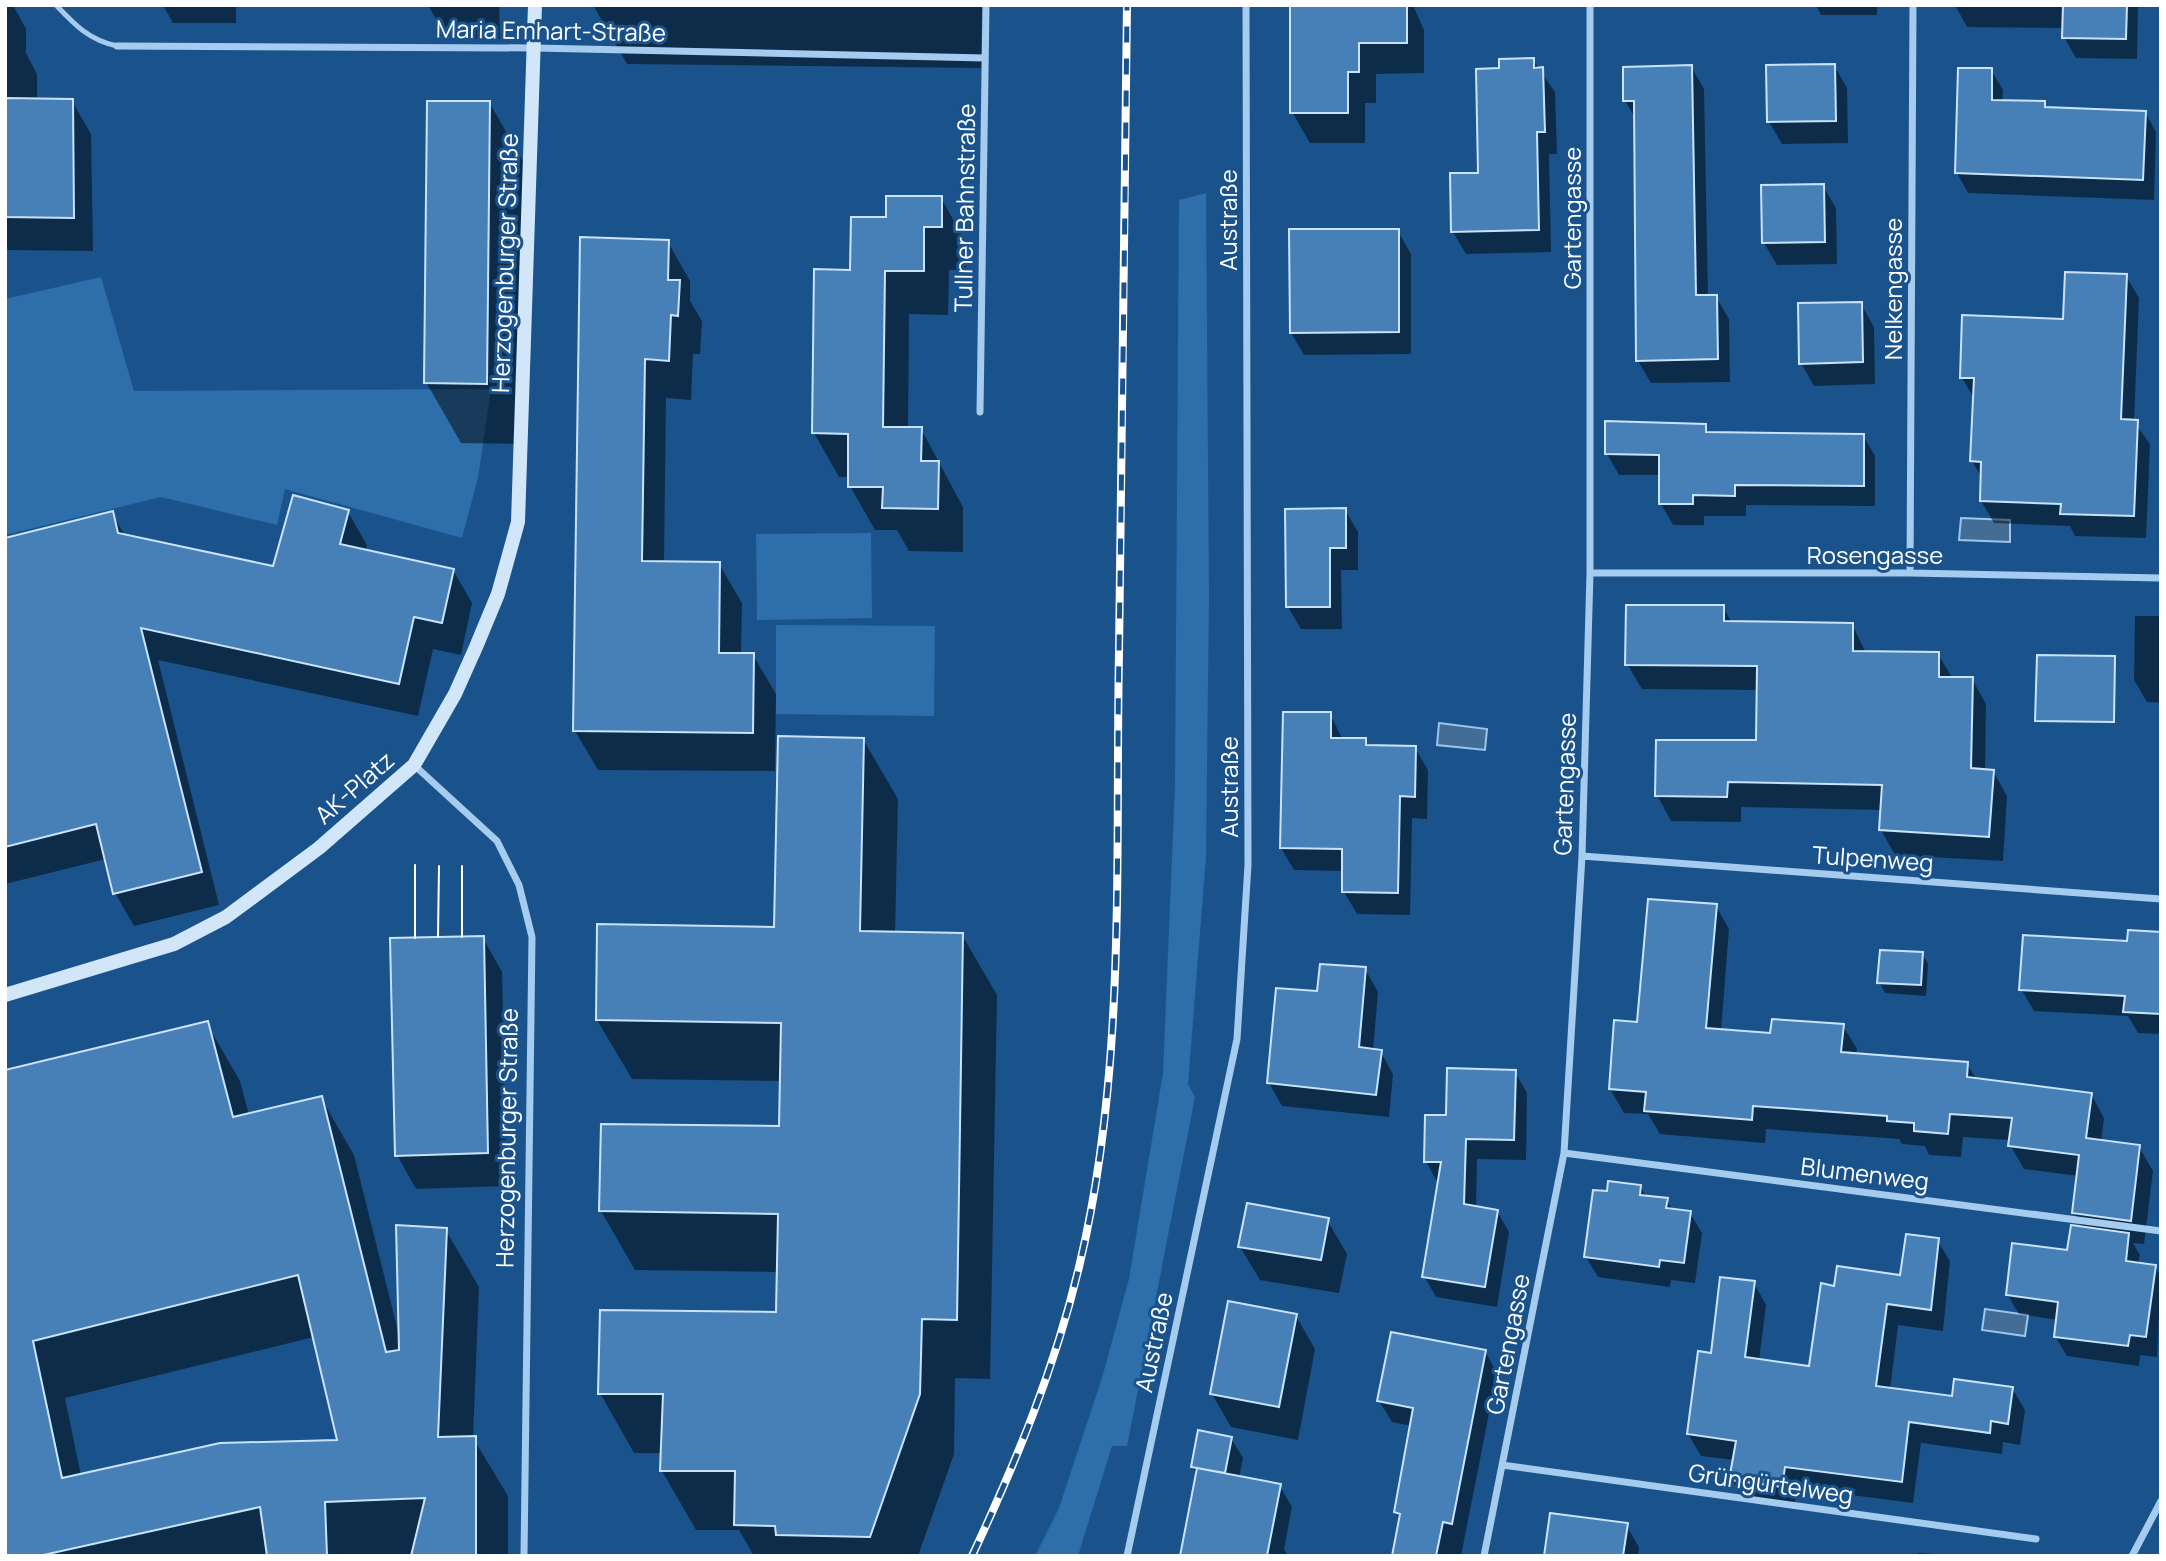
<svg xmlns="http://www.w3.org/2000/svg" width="2166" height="1561" font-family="Manrope,sans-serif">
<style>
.green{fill:#2d6eab}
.water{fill:#446d96;stroke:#98c6f0;stroke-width:2}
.shadow{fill:#0007;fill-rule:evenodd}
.building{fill:#4780b7;stroke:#cbe3fa;stroke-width:2;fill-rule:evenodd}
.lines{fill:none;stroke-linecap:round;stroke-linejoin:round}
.lane{stroke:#a5cbee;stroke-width:5}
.street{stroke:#a5cbee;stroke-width:7}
.secondary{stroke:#d2e6fa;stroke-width:14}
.tram{stroke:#fff;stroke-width:2}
.rail-casing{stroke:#fff;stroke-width:8}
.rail{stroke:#1a538c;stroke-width:5;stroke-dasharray:16;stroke-linecap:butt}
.labels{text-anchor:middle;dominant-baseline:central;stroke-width:6;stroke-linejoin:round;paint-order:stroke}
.street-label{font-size:24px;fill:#fff;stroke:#1a538c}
</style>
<rect width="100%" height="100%" fill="#1a538c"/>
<!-- green -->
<path class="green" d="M1206,193L1209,598L1206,857L1188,1084L1195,1097L1127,1446H1112L1078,1556H1035L1059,1508L1102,1378L1129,1279L1163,1073L1175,785L1179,200Z
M101,277L134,391L491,389L478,478L462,538L285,489L277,525L161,497L5,535V299Z
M871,533L872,618L757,620L756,534Z
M776,625L935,626L934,716L776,714Z"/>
<!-- water -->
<path class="water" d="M1961,518L2010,520V542L1959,540Z
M1439,723L1487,729L1485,750L1437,745Z
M1985,1309L2028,1315L2025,1336L1982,1330Z"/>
<!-- shadow -->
<path class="shadow" d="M5,5H13L26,29V53L37,74V100L72,101L91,134L93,251L8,250L5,245Z
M163,5H236V23H173Z
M428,5H499L500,39H447Z
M593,5H982L981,68L627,64Z
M1292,5H1413L1424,30V73L1376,74V103H1365V143H1310L1292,112Z
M1816,5H1877V15H1821Z
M1955,5H2138L2137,59L2076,58L2064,37V28L1967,27Z
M1533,60L1555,92L1557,154H1549L1551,252L1466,254L1453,232L1480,175L1501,70Z
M1834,65L1847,88L1848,143L1782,144L1769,122Z
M1691,66L1704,89L1708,297H1716L1729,319L1730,382L1651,383L1638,361L1636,119L1625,101Z
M1991,70L2003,90L2002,102H2044L2048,109L2145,112L2156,132L2154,200L1968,193L1957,173Z
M489,102L524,163L521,444L461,443L426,382Z
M1823,186L1836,208L1837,264L1777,265L1764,243Z
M941,198L966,242V270H949L948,315L909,314L908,429H921L963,507V552L909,551L897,530H875L850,486V477H839L814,433L852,272L888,219Z
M1398,231L1411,254V354L1304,355L1291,333Z
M581,239L668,242L690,281V301L702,321L700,354H693L691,400L666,398L664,563L719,564L742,603L741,655H753L776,694L775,771L598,770L575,731Z
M2126,276L2139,298L2134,422L2150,444L2146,538L2075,536L2070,526L1994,523L1981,501L1982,478L1972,461L1975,400L1962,378L2065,321Z
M1861,304L1874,327L1875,384L1814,386L1801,363Z
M1705,426L1709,434L1863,435L1875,456V506L1746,505V516H1704V525H1673L1661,504V475H1619L1607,454Z
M1345,510L1358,532V570H1341L1342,629H1301L1288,607Z
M348,512L367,545L365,551L453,570L472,603L461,655L433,649L418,716L158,660L219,905L134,926L115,893L106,859L5,884V540L112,513L125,536L274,568Z
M1723,607L1732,623L1852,624L1866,653L1938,654L1953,679H1972L1986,704L1985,771H1993L2007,796L2003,861L1895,855L1881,830L1882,810L1741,807V822L1671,821L1657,795L1757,742L1758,690L1642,689L1627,664Z
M2135,616H2161V703L2147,702L2134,680Z
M1330,714L1343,740H1365L1369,747L1415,748L1428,770L1427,819L1412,818L1410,915L1357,914L1344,892V871L1294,870L1281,848Z
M863,739L898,799L895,933L962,935L997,995L990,1379L955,1378L954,1454L918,1556H754L739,1530H696L662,1471V1453H634L600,1393L778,1314V1272L635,1270L601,1211L781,1128L782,1081L632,1079L597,1020L776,928Z
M1716,906L1729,929L1721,1031L1772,1035L1843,1026L1857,1049L1856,1055L1967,1064L1977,1080L2091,1094L2104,1118L2101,1142L2139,1147L2153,1171L2144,1244L2133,1243L2140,1255L2138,1264L2155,1266L2161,1277L2157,1357L2140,1355L2139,1366L2067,1356L2055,1336L2058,1320L2019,1314L2007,1294L2069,1252L2083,1229L2074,1213L2079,1176L2024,1169L2010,1145V1140L1963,1137L1961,1157L1929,1155L1925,1146L1902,1144L1899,1139L1766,1129L1765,1143L1660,1134L1648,1114L1624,1113L1610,1089L1639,1024Z
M2161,934V1034L2138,1033L2128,1016L2034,1011L2021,989Z
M483,938L502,972L507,1186L416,1189L397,1155Z
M1922,953L1928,964L1926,996L1885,993L1879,982Z
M1365,969L1378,992L1373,1051H1380L1393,1074L1389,1117L1282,1106L1269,1083L1319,993Z
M207,1024L240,1081L249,1115L321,1098L354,1155L399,1335L445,1229L479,1287L473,1438L508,1496V1556H5V1072ZM314,1337L340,1442L81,1476L65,1398Z
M1515,1072L1527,1093L1526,1160L1477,1159L1476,1208L1497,1211L1509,1232L1497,1307L1436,1297L1424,1276L1438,1183L1426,1162L1448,1117Z
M1640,1186L1647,1198L1667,1200L1673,1211L1690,1213L1702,1233L1695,1283L1671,1280L1670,1287L1598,1277L1586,1257Z
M1327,1220L1347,1254L1339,1293L1260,1280L1240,1247Z
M1937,1240L1950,1261L1943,1331L1898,1325L1890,1390L1953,1398L2012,1388L2025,1410L2020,1445L2003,1442L2002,1454L1921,1443L1913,1503L1797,1488L1794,1508L1744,1501L1731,1479L1734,1460L1701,1456L1688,1434L1712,1355L1754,1283L1766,1305L1759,1361L1811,1368L1835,1288L1901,1277Z
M1296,1316L1315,1349L1298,1440L1231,1427L1212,1394Z
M1485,1351L1497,1373L1461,1556H1394L1400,1521L1395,1512L1412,1426L1392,1422L1379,1401Z
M1231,1438L1243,1458L1239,1478L1279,1485L1292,1507L1284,1549L1288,1556H1182L1198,1476L1192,1467Z
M1626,1525L1639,1547L1638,1556H1546Z
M1918,1553L1969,1556H1918Z"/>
<!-- building -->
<path class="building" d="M1290,5H1407V43H1359V72H1348V113H1290Z
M2063,5H2127L2126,39L2062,38Z
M1534,58V68L1543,67L1545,132H1537L1539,230L1451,232L1450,173H1478L1476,69L1499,68V59Z
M1835,64L1836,121L1767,122L1766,65Z
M1692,65L1696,295H1717L1718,359L1636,361L1634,101H1623V67Z
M1958,68H1992V100L2045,101V107L2146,111L2143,180L1955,173Z
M5,98L73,99L74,218L5,217Z
M427,101H490L487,384L424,383Z
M1824,184L1825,242L1762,243L1761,185Z
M886,196H942V227H924V271H885L883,427H922L921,461H939L938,509L882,508L883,487H848V434L812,433L814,269L850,270L851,217H886Z
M1289,229H1399V332L1290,333Z
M580,237L669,240L668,280H680L678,316L671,315L669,361L645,359L642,561L720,562L719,653H754L753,733L573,731Z
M2065,272L2127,274L2121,419L2138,420L2134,516L2060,514L2061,504L1980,501L1981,462L1970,461L1974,378H1960L1962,315L2063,319Z
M1862,302L1863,362L1799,364L1798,303Z
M1605,421L1706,424V432L1864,434V486L1735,485V496L1693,495V504H1659V455L1605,454Z
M293,495L349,510L340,544L454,569L442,623L414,617L399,684L141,628L202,872L113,894L96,824L5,847V538L113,511L118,533L273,566Z
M1346,508V548H1330V607H1286L1285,509Z
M1626,605H1724V621L1853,623V651L1939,652V677H1973L1971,768L1994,770L1989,837L1879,830L1882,785L1728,782L1727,797L1655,796L1656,740H1756L1757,666L1625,665Z
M2037,655L2115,656L2114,722L2035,721Z
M1283,712H1331V738H1366V745L1416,746L1415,797L1400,796L1398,893L1342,892V849L1280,848Z
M778,736L864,738L860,931L963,933L957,1320L922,1319L920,1394L870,1537L776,1535L775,1526L734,1525L735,1471H660L663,1394H598L600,1310L776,1312L778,1214L599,1211L601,1124L779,1126L781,1023L596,1020L597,924L774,927Z
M1648,899L1717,904L1706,1028L1770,1033L1772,1019L1844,1024L1841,1052L1968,1062L1967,1077L2092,1093L2086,1138L2140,1145L2131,1221L2072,1213L2079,1155L2008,1146L2012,1118L1950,1114L1948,1134L1914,1131V1123L1887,1121V1116L1753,1106L1752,1120L1644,1111L1646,1092L1609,1089L1614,1020L1637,1022Z
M2128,930L2161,932V1014L2123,1012L2125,996L2019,990L2023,935L2127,941Z
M484,936L488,1153L395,1156L390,938Z
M1880,950L1923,952L1921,985L1877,983Z
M1320,964L1366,967L1359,1047L1382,1050L1376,1095L1267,1083L1276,988L1317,991Z
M208,1021L233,1117L322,1096L386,1352L399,1350L396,1225L447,1228L438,1437L476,1436V1556H411L425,1498L325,1502L327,1556H267L260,1507L39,1556H5V1070ZM298,1275L337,1440L220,1443L62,1478L33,1341Z
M1447,1068L1516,1070L1514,1140L1466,1139L1464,1204L1498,1210L1485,1287L1422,1277L1441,1162H1424L1425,1115H1446Z
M1608,1181L1641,1185L1640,1195L1668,1198L1666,1208L1691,1211L1684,1263L1660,1260L1659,1267L1584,1257L1593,1190L1607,1191Z
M1247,1203L1329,1218L1321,1260L1238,1247Z
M2071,1225L2129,1233L2126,1261L2156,1265L2146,1337L2130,1335L2128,1346L2054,1337L2058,1302L2006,1295L2012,1243L2067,1250Z
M1906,1234L1939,1238L1931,1310L1887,1304L1876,1386L1952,1396L1954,1379L2013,1387L2008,1424L1991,1421L1990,1433L1909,1422L1902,1482L1785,1467L1782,1487L1729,1480L1736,1441L1687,1434L1698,1351L1711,1353L1720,1277L1755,1281L1745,1357L1809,1366L1821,1283L1834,1286L1837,1266L1900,1275Z
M1228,1301L1297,1314L1279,1407L1210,1394Z
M1391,1332L1486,1350L1452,1524L1443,1522L1436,1556H1392L1400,1514L1394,1512L1413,1408L1377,1401Z
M1198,1430L1232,1437L1225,1473L1191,1467Z
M1197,1468L1281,1484L1267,1556H1180Z
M1550,1513L1628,1523L1623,1556H1544Z"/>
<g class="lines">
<!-- lane -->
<path class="lane" d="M56,5C75,25 89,40 117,46"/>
<!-- street -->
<path class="street" d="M117,46L535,48L985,58
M980,412L986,5
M1590,573H1910L2161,578
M1910,573L1913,5
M414,765L497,841L519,885L532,937L524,1556
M1582,856L2161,899
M1564,1153L2161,1231
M1502,1465L2036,1539
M1127,1556L1237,1039L1248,865L1246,5
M1484,1556L1564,1153L1582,856L1590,573V5
M2132,1556L2161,1501"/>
<!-- secondary -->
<path class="secondary" d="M5,995L174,944L226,917L319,848L414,765L455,694L476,647L498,594L518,522L535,5"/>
<!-- tram -->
<path class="tram" d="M438,937L439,866
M462,937V866
M415,938V865"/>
<defs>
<path id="rail" d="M972,1556C1016,1462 1055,1368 1079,1267C1127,1068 1115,856 1119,653C1122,437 1125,221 1127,5"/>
</defs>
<!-- rail casing -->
<use href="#rail" class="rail-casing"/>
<!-- rail -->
<use href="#rail" class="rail"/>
</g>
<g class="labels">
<!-- street labels -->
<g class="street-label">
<text transform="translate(551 30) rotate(1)">Maria Emhart-Straße</text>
<text transform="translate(964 208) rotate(-89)">Tullner Bahnstraße</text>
<text transform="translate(1571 218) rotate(-90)">Gartengasse</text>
<text transform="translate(1227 220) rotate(-90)">Austraße</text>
<text transform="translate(504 263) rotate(-88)">Herzogenburger Straße</text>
<text transform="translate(1892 289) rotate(-90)">Nelkengasse</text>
<text x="1875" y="554">Rosengasse</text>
<text transform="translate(1564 784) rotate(-88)">Gartengasse</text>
<text transform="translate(354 787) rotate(-41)">AK-Platz</text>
<text transform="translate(1228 787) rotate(-90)">Austraße</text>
<text transform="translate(1873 858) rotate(4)">Tulpenweg</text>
<text transform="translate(506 1138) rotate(-89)">Herzogenburger Straße</text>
<text transform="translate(1865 1173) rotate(7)">Blumenweg</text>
<text transform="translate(1153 1342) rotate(-78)">Austraße</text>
<text transform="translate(1507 1344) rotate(-79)">Gartengasse</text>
<text transform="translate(1771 1483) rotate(8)">Grüngürtelweg</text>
</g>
</g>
<!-- border -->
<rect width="2166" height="1561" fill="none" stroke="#ffffff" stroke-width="14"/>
</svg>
